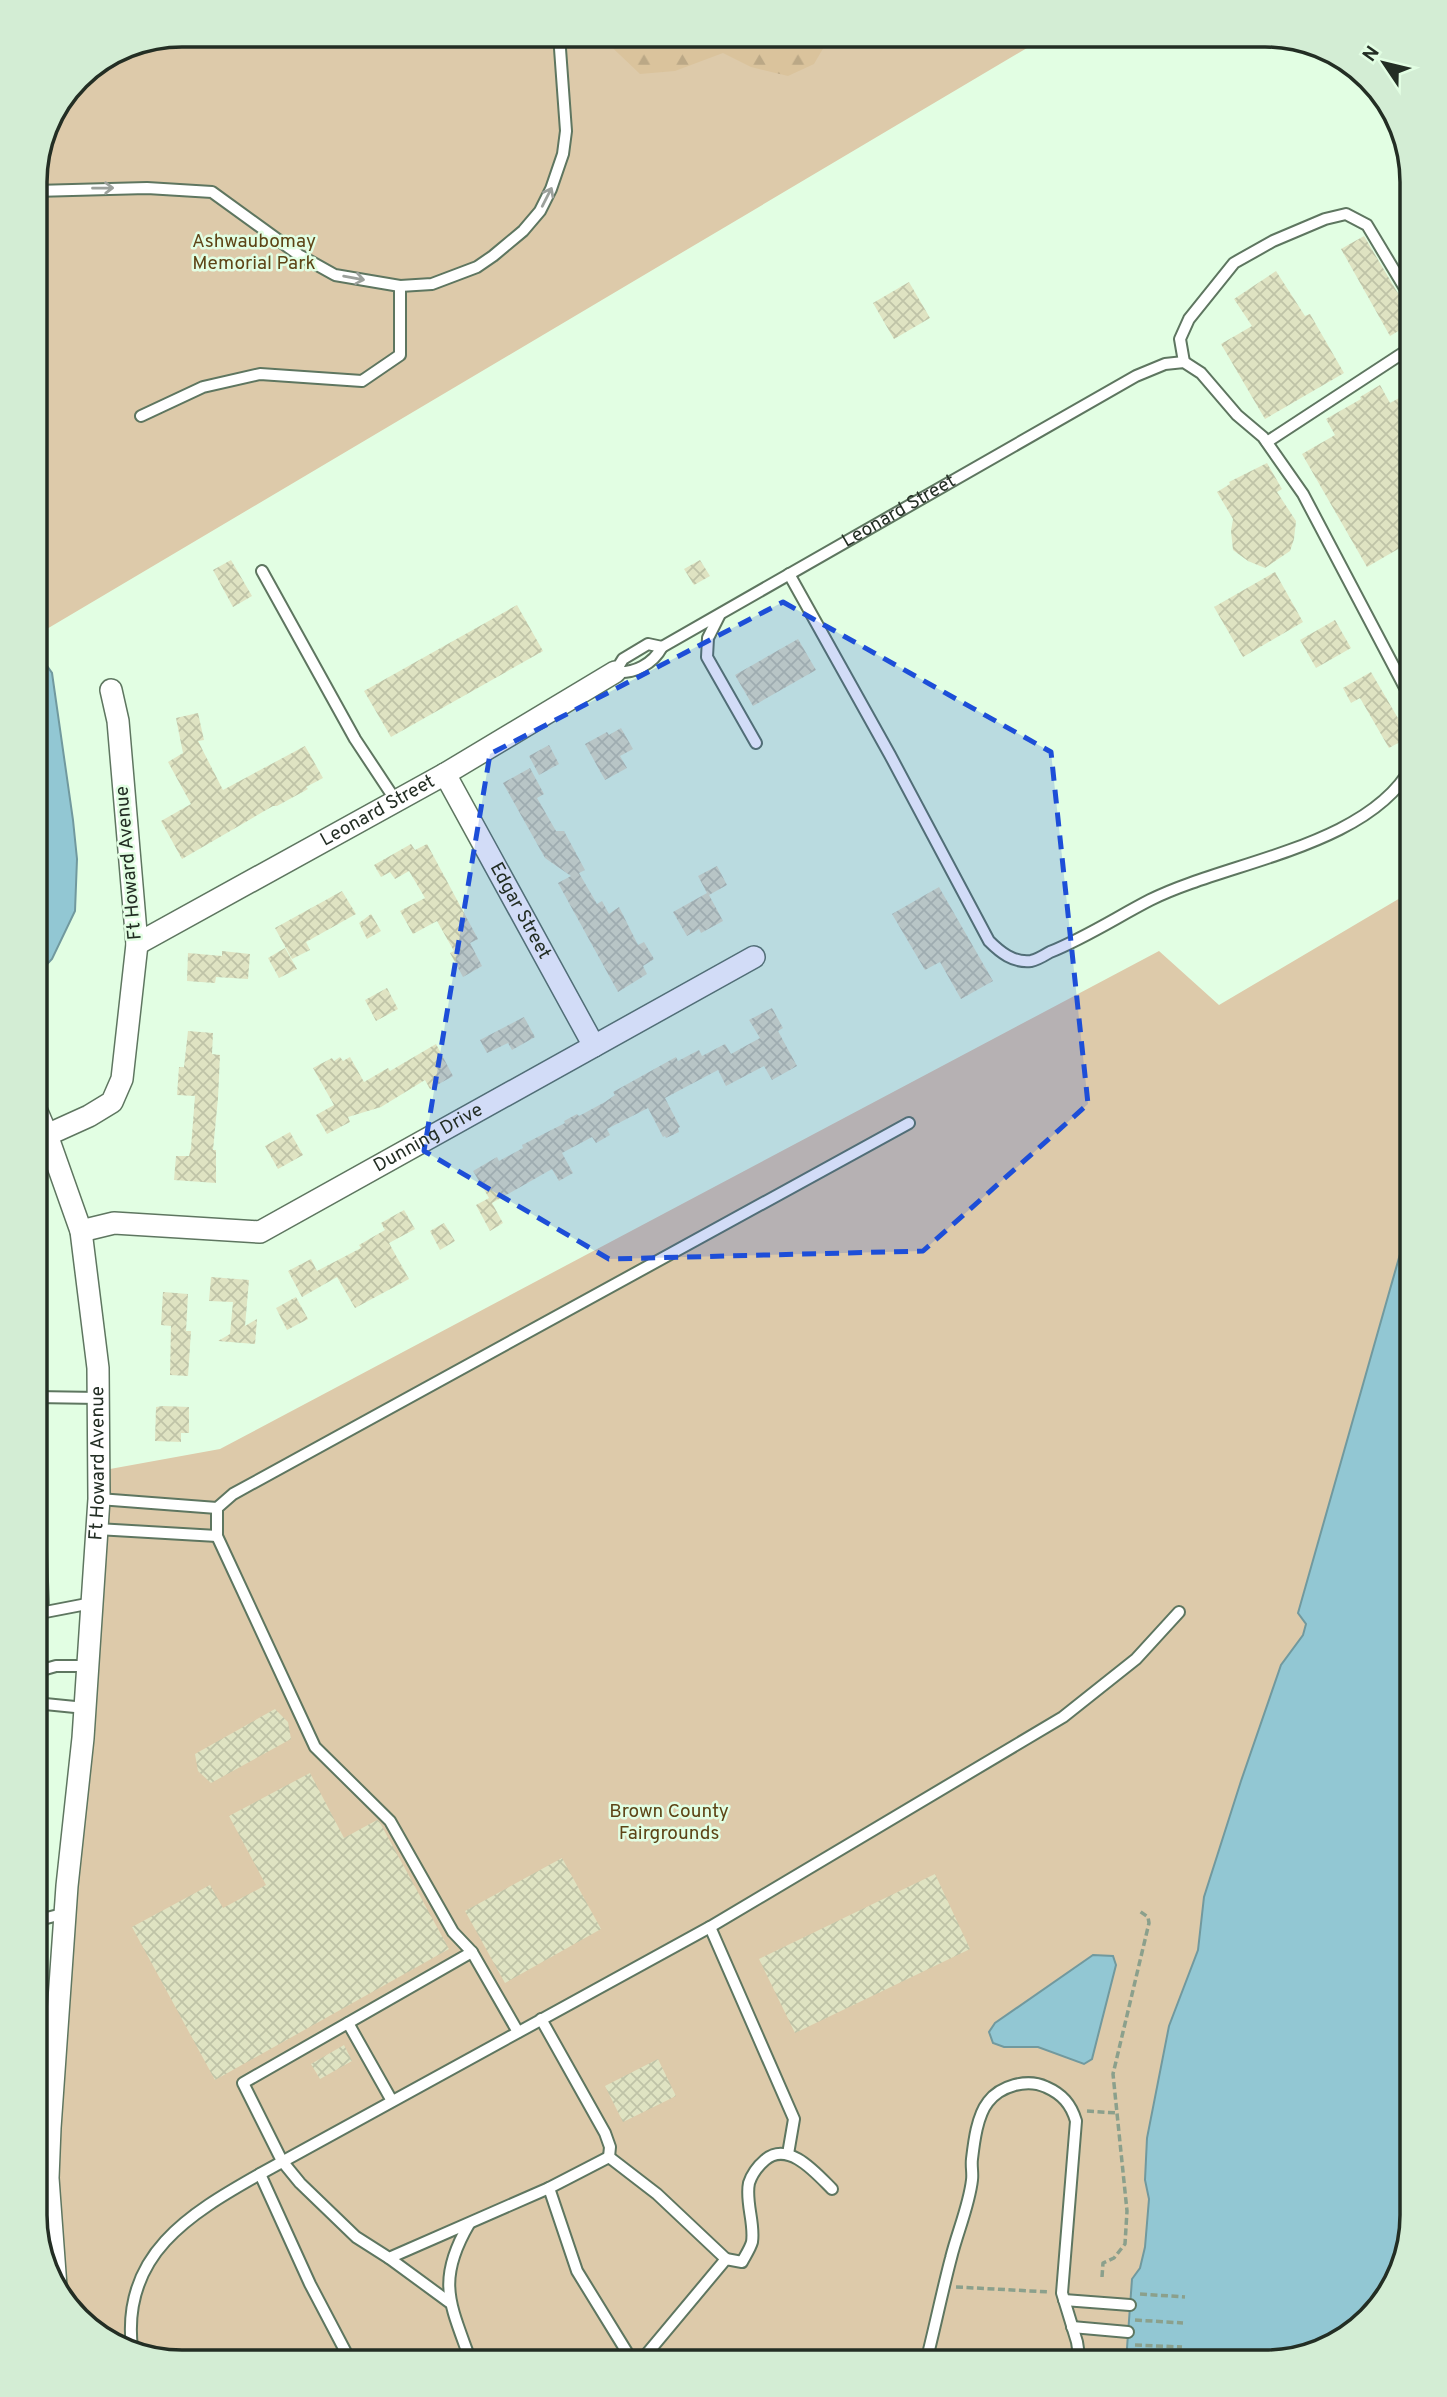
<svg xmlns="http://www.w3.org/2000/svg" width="1447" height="2397" font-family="Overpass,sans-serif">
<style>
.green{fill:#ddcaaa}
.forest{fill:url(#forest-firs)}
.water{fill:#92c7d3;stroke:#71999e;stroke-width:2}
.building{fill:url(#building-cross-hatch)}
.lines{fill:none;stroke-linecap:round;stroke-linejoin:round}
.service-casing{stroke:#5e7660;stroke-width:14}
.minor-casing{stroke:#5e7660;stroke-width:24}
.path{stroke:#8ba08c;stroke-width:3.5;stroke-dasharray:7 3.5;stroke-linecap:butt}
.service{stroke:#fff;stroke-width:10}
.minor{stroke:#fff;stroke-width:21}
.oneway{stroke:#9ca19c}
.marked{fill:#1d4ed8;fill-opacity:0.2;stroke:#1d4ed8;stroke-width:5;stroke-dasharray:14 9;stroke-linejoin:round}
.labels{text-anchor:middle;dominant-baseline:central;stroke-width:5;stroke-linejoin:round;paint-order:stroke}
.park-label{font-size:19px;fill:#5d4416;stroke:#e2fee3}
.street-label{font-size:19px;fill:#232e24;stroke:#e2fee3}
.rim{fill:none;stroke:#232e24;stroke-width:3.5}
</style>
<defs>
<pattern id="forest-firs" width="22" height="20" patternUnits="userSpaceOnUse" patternTransform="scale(1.75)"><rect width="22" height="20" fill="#dac39c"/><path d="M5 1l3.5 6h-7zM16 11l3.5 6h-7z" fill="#bba886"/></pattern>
<pattern id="building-cross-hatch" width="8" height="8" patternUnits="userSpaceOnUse" patternTransform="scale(1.75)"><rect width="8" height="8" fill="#dfe3c2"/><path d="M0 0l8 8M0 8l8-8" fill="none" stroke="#bfc3a7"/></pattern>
</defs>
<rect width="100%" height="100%" fill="#e2fee3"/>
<!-- green -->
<path class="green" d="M183,35H1049L35,636V173L46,126L78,78L126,46Z
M1412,891V1212L1298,1612L1306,1624L1303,1635L1281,1665L1241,1781L1204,1897L1198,1950L1169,2026L1147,2138L1145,2180L1149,2199L1145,2247L1140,2268L1132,2279L1126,2362H173L101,2337L56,2287L48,2178L99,1471L220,1449L1159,951L1219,1005Z"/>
<!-- forest -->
<path class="forest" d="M599,35H831L814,64L788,76L751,67L723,53L675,71L640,74Z"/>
<!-- water -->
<path class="water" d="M762,35H813L790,46H771Z
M35,649L52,673L73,820L77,859L75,911L52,959L35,977Z
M1412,1212V2215L1387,2296L1330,2347L1264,2362H1126L1132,2279L1140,2268L1145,2247L1149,2199L1145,2180L1147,2138L1169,2026L1198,1950L1204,1897L1241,1781L1281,1665L1303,1635L1306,1624L1298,1613Z
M1093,1955L1113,1956L1116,1965L1092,2059L1084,2064L1038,2047H1004L993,2043L989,2032L995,2023Z"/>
<!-- building -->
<path class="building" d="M1364,236L1412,317V323L1390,336L1341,249Z
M1276,271L1305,316L1310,314L1344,373L1265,419L1221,344L1252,326L1234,299Z
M909,282L930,318L894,339L873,303Z
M1380,385L1390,403L1412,391V541L1367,567L1302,454L1335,435L1326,419L1361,399L1360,397Z
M1267,463L1282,489L1277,492L1296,521L1294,539L1290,551L1265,568L1248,561L1233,550L1231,531L1233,519L1217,492L1230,484L1229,482Z
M231,560L252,596L233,607L213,570Z
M700,560L710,576L694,585L684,569Z
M1275,572L1303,622L1243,657L1214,607Z
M517,605L543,651L391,737L364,691Z
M1335,620L1351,648L1316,668L1300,640Z
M798,639L816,670L753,706L735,675Z
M1371,672L1409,737L1389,748L1360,698L1351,703L1343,688Z
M198,713L204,740L198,741L223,790L305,746L323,778L306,787L308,789L277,806H273L182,859L161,821L191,804L168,762L183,753L176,718Z
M621,728L633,749L620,756L627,768L605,780L585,744L607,732L609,735Z
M549,745L559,764L539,775L529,756Z
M530,768L544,794L537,798L556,831H564L585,870L579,873L597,904L602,901L609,914L619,907L638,945L644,942L654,959L643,966L647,974L618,992L558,883L571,876L545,858L503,783Z
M411,844L415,850L427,844L478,939L470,943L482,966L463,977L450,953L454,951L437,921L413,934L400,911L425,898L409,871L395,879L390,872L381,877L374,865Z
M717,866L727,885L709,895L723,921L701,933L699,929L687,936L673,912L707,893L698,876Z
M939,887L993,981L961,999L940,962L925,970L892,914Z
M342,891L356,914L306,942L310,950L292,959L275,928Z
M371,914L381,931L367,939L359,923Z
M285,948L297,969L279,978L268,958Z
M222,951L250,954L248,979L216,977L215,983L187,981L188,953L222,956Z
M387,988L398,1009L376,1021L365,1000Z
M772,1008L783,1028L778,1031L797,1066L772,1080L764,1066L726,1086L718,1070L665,1098L680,1127L678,1128L679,1132L666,1138L665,1136L663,1137L648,1108L607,1129L610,1135L596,1143L592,1137L562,1153L573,1173L559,1181L552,1169L492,1203L503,1223L490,1231L476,1205L489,1198L473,1171L497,1157L499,1161L523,1148L522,1145L565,1123L564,1121L577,1114L579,1116L605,1102L615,1095L613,1092L676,1057L678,1061L699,1050L702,1056L725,1044L731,1054L760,1038L749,1020Z
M524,1017L535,1037L512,1050L508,1043L487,1053L480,1040Z
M188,1031L213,1033L212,1054L220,1055L218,1098L213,1150H216V1183L174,1180L176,1156H189L191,1148L195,1096L177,1095L179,1067H184Z
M436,1044L453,1076L430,1089L425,1080L381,1107L348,1117L350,1122L327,1134L316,1115L334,1105L313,1068L332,1058L334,1061L340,1057L343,1061L350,1057L364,1082L388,1068L390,1071Z
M290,1132L303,1155L278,1169L265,1146Z
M404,1210L415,1229L389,1243L409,1279L355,1308L337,1277L302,1297L288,1271L311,1259L317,1271L361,1248L359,1245L385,1230L381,1223Z
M444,1223L455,1241L440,1250L430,1231Z
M211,1277L249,1280L245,1326L257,1319L255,1344L218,1341L230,1334L233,1302L209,1301Z
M163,1292L188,1294L186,1331H191L188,1376L170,1375L171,1326L161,1325Z
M296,1297L308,1319L287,1330L276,1308Z
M163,1406L189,1407V1433H181V1442L155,1441L156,1407Z
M275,1709L288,1722L291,1739L211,1783L198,1771L195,1754Z
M310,1773L344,1838L377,1820L379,1821L449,1949L215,2080L132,1927L210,1885L223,1908L266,1885L229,1816Z
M562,1858L601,1929L505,1983L465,1911Z
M935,1874L970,1949L795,2033L759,1959Z
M344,2045L352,2061L320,2079L311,2064Z
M658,2059L676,2096L623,2122L605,2086Z"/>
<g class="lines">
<defs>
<g id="service">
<path d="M35,191L147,188L212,192L299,255L335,275L400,286L432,284L477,267L493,256L523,231L540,211L551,189L563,154L566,131L559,35"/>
<path d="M1184,362L1180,339L1189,319L1234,263L1273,241L1325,219L1346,214L1367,225L1412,300"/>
<path d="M141,416L203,387L260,374L362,381L400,355V286"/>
<path d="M1267,442L1412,347"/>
<path d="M262,571L355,739L396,801"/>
<path d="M789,574L890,755L989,941C1000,952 1013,963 1031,961C1037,960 1045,955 1050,952C1085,938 1117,917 1150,900C1228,861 1368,847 1412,766"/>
<path d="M719,616L708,638L707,657L756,743"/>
<path d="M648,644L662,647C653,664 634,674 615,672L623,659Z"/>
<path id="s1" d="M662,647L1136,376L1165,364L1184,362L1201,373L1237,415L1263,437L1303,494L1412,701"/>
<path d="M35,1397L99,1398"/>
<path d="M36,1397L43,1612"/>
<path d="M99,1499L217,1508"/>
<path d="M97,1529L217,1536"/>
<path d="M35,1614L92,1603"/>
<path d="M35,1672L56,1666H88"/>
<path d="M35,1703L85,1708"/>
<path d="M35,1921L66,1913"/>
<path d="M710,1927L794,2119L788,2154"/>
<path d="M472,1952L243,2083L282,2161L300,2183L356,2237L389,2258L549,2188L609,2157L657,2194L726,2259"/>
<path d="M541,2019L605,2133L610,2147L609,2157"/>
<path d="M348,2023L392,2101"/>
<path d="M518,2032L472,1952L453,1932L390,1821L315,1747L217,1536V1508L233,1494L909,1123"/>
<path d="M35,2068L55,2059"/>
<path d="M260,2174L710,1927L1063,1717L1136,1659L1179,1612"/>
<path d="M549,2188L577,2271L633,2362"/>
<path d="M469,2224C435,2282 451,2305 471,2362"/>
<path d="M389,2258L449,2302"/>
<path d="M1064,2300L1130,2305"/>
<path d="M1072,2327L1128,2332"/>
<path d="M132,2348C121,2255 189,2214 260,2174L310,2284L351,2362"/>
<path d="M640,2362L726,2259L742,2262C745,2256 750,2249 752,2242C755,2223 745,2202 749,2183C752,2174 758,2166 765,2160C788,2140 816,2173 832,2189"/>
<path d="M926,2362C935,2327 942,2292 951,2258C957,2233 969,2206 972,2180C973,2173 971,2166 972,2159C974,2142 977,2116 988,2102C1000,2086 1027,2078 1046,2087C1062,2094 1071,2104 1076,2121L1062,2293L1077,2342L1080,2362"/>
</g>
<g id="minor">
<path id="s2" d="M445,774L594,1046"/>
<path id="s3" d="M137,944L445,774L615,672"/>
<path d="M35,1107L47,1135"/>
<path id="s4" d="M81,1231L114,1223L260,1232L754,957"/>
<path id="s5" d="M56,2287L48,2178L50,2128L67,1886L83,1738L99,1499L98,1368L81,1231L47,1135L89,1116L112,1102L122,1079L137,944L118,721L111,690"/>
</g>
</defs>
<!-- service casing -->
<use href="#service" class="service-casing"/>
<!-- minor casing -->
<use href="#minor" class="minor-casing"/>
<!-- path -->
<path class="path" d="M1087,2111L1117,2113
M1102,2277L1103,2263L1114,2258L1125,2244L1127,2211L1113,2074L1149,1923L1148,1917L1138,1910
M956,2287L1050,2292
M1140,2294L1185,2297
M1135,2320L1183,2323
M1135,2345L1182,2347
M1094,2355L1104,2362"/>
<!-- service -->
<use href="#service" class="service"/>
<!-- minor -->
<use href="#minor" class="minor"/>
</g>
<!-- one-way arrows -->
<defs><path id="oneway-shaft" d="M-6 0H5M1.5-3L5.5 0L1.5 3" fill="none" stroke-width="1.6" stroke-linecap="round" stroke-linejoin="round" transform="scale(1.75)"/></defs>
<g class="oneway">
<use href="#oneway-shaft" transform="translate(103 188) rotate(-1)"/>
<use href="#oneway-shaft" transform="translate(547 197) rotate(-63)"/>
<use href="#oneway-shaft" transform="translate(354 278) rotate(10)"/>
</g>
<!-- marked area -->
<path class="marked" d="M783,602L1051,752L1088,1104L923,1251L609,1259L424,1151L490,754Z"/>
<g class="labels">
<!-- park labels -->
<g class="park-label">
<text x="254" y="242">Ashwaubomay<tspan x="254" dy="22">Memorial Park</tspan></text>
<text x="669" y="1812">Brown County<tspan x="669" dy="22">Fairgrounds</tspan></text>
</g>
<!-- street labels -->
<g class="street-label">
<text stroke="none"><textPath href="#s1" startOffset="273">Leonard Street</textPath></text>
<text stroke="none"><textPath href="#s3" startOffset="275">Leonard Street</textPath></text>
<text transform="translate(129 863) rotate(-95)">Ft Howard Avenue</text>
<text stroke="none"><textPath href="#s2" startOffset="156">Edgar Street</textPath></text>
<text stroke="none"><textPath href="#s4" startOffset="373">Dunning Drive</textPath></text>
<text stroke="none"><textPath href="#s5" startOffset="826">Ft Howard Avenue</textPath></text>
</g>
</g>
<!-- crop -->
<path d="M0 0H1447V2397H0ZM182 47H1265A135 135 0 0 1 1400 182V2215A135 135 0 0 1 1265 2350H182A135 135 0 0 1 47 2215V182A135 135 0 0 1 182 47Z" fill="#d3edd4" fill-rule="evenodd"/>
<path class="rim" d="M182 47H1265A135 135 0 0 1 1400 182V2215A135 135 0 0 1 1265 2350H182A135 135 0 0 1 47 2215V182A135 135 0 0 1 182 47Z"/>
<!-- north arrow -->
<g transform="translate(1384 63) rotate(305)" stroke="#e2fee3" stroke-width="5" paint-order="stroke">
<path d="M0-5L12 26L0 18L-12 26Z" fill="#232e24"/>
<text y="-10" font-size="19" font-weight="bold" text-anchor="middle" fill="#232e24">N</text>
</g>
</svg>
